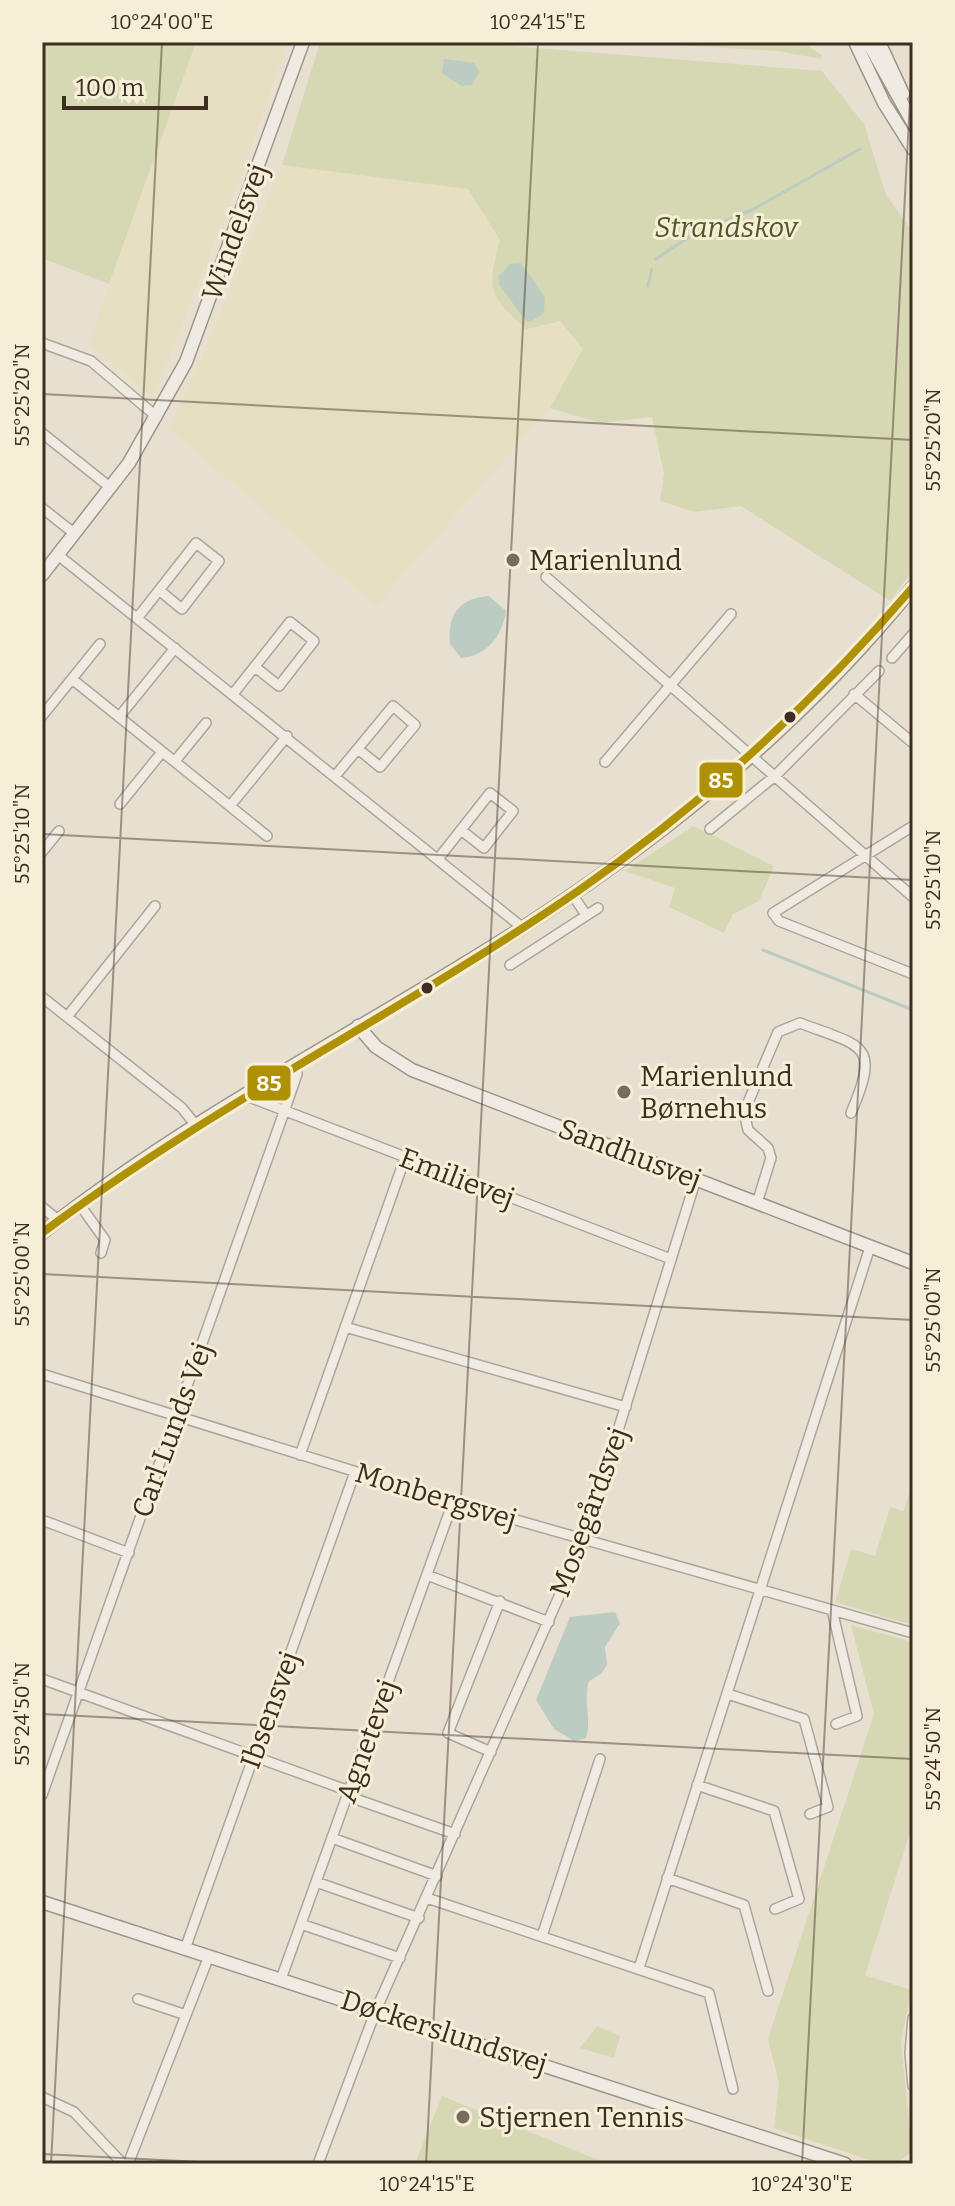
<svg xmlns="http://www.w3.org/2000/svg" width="955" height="2206" font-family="Bitter,serif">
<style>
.farmland{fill:#e6dfc2}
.green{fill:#d6d7b3}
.water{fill:#bcccc2}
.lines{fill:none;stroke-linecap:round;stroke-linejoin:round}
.stream{stroke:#bcccc2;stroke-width:3}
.street-casing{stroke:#ada599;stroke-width:12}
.secondary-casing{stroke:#9c958a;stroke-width:15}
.street{stroke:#efebe3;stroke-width:9}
.secondary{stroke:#efebe3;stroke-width:12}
.bus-1-casing{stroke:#f7eed8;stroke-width:14}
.bus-1{stroke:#af9106;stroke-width:8}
.ticks{fill:none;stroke:#3d2e20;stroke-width:2;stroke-opacity:0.45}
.poi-dot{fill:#786c5e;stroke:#f7eed8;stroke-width:3}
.bus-dot{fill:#3d2e20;stroke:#f7eed8;stroke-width:3}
.labels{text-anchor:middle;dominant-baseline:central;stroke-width:6;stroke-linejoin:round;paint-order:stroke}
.park-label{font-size:28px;font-style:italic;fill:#4d5a26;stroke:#f7eed8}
.street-label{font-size:28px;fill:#3d2e20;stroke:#f7eed8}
.poi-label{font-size:28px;fill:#3d2e20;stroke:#f7eed8;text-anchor:start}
.line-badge{stroke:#f7eed8;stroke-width:3}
.badge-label{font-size:22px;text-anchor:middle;font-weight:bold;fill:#fff}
.neatline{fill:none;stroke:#3d2e20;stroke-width:3}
.ticks-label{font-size:20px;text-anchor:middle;fill:#3d2e20}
</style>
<rect width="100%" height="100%" fill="#e7e0d1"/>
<!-- farmland -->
<path class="farmland" d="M196,42H288L246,162L153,399L88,343Z
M282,165L468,189L500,240L489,281L560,321L583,350L550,408L376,606L168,428L198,366Z"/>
<!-- green -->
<path class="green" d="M42,42H196L109,284L42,258Z
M320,42H463L822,71L864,124L886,195L913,232V570L890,601L741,506L695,512L660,501L664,474L652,417L600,423L550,408L583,349L560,321L526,329C487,294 487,289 500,240L468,189L282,165Z
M627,42H801L822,55L821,59L777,51Z
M694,826L774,866L759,901L733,914L724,933L669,907L675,888L625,871Z
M913,1484V1625L835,1602L851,1549L875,1556L890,1507L903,1511Z
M851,1625L913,1642V1823L865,1975L911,1990L901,2043L912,2151L896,2164H882L774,2128L779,2083L768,2039L874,1714Z
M597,2026L620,2036L614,2058L580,2048Z
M442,2096L608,2164H415Z"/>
<!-- water -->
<path class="water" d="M444,59L474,63L479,72L472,85L462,86L442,73Z
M521,263L545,297L544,313L530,322L524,319L499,284L498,277L510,264Z
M489,596L506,611C503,635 486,657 461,658L450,644C447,615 459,598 489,596Z
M615,1612L620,1623L605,1647L607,1665L601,1674L589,1681C583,1700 592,1720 586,1738L574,1741L554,1729L536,1700L570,1617Z"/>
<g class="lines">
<!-- stream -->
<path class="stream" d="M656,259L692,235L752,210L860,149
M648,286L652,269
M763,950L913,1010"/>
<defs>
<path id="street" d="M42,343L91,361L157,417
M42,433L111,488
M42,508L75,534
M58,555L523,928
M546,577L913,897
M137,618L142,612L196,543L219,561L182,609L159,590
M892,658L913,634
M72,679L267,836
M233,694L290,622L314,641L279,686L255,667
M854,694L913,743
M42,716L100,644
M119,717L175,648
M175,761L206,723
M605,762L731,614
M336,775L393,706L415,725L380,767L358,749
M120,804L162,752
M230,806L287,736
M913,826L773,913L779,921L913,974
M710,829L776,775L879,671
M42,852L59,831
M438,859L490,793L513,811L484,848L461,830
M572,894L586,915
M510,965L598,908
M42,997L182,1108L194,1123
M67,1017L155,906
M244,1095L671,1259
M757,1203L771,1158L768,1148L748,1130L744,1112L778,1032L800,1023C863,1047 881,1043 851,1113
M80,1205L105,1240L101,1253
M42,1207L58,1220
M345,1327L626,1407
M42,1374L453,1502L913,1633
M300,1455L405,1158
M42,1520L129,1553
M427,1575L549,1622
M832,1610L857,1716L836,1724
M42,1679L349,1791
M728,1694L804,1719L828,1807L810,1814
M491,1752L448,1733L500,1601
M697,1785L774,1811L799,1899L775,1909
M42,1795L284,1112L297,1074L296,1064
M347,1796L455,1834
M332,1838L437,1876
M667,1878L744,1905L768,1991
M316,1882L419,1918
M427,1898L709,1993L733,2089
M301,1924L400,1958
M542,1936L600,1759
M185,1949L355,1472
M639,1968L870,1247
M281,1979L453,1502
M138,1999L186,2015
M913,2018L910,2053L913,2086
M42,2097L74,2112L123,2164
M130,2159L209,1956
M318,2164L376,2010L584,1540L696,1179"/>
<path id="secondary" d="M855,42L884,103L913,149
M868,42L913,123
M879,42L903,94
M42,575L129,463L186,362L303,42
M358,1026L376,1047L412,1070L913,1263
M42,1233C192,1115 362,1030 522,928C667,835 805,721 913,587
M42,1902L845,2164"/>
</defs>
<!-- street casing -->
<use href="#street" class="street-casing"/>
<!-- secondary casing -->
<use href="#secondary" class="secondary-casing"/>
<!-- street -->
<use href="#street" class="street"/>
<!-- secondary -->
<use href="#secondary" class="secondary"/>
<defs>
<path id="bus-1" d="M42,1233C212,1105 403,1012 578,891C703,804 814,703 913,587"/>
</defs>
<!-- bus-1 casing -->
<use href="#bus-1" class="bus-1-casing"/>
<!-- bus-1 -->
<use href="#bus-1" class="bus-1"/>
</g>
<!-- ticks -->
<path class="ticks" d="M42,394L913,440M42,834L913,880M42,1274L913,1320M42,1714L913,1759M42,2154L241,2164M51,2164L162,42M426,2164L538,42M802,2164L913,42"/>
<!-- markers -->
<g class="poi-dot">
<circle cx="513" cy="560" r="8"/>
<circle cx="624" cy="1092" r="8"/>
<circle cx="463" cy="2117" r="8"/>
</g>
<g class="bus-dot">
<circle cx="790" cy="717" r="7"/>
<circle cx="427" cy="988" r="7"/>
</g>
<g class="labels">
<!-- park labels -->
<g class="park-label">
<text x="726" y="227">Strandskov</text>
</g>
<!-- street labels -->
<g class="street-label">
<text transform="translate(235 232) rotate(-70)">Windelsvej</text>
<text transform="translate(630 1154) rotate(21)">Sandhusvej</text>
<text transform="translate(457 1178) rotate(21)">Emilievej</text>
<text transform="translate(172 1430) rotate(-70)">Carl Lunds Vej</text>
<text transform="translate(436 1496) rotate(17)">Monbergsvej</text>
<text transform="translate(589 1512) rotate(-70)">Mosegårdsvej</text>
<text transform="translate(270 1710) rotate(-70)">Ibsensvej</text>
<text transform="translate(367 1741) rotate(-70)">Agnetevej</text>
<text transform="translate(444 2032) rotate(18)">Døckerslundsvej</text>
</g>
<!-- poi labels -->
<g class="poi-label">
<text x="529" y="560">Marienlund</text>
<text x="640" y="1076">Marienlund<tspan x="640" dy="32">Børnehus</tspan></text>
<text x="479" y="2117">Stjernen Tennis</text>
</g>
</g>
<g class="line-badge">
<rect x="698" y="761" width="46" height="38" rx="8" fill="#af9106"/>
<rect x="246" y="1064" width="46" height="38" rx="8" fill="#af9106"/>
</g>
<g class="badge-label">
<text x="721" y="788">85</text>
<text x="269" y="1091">85</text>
</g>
<!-- border -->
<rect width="955" height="2206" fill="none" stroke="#f7eed8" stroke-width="88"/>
<!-- scale -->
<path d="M64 96v12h142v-12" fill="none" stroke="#3d2e20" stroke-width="4"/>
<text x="76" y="96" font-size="24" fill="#3d2e20" stroke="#f7eed8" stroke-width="6" paint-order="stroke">100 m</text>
<rect x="44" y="44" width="867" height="2118" class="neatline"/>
<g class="ticks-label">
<text x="162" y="29">10°24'00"E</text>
<text x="538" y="29">10°24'15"E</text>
<text transform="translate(22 395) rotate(-90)" y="7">55°25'20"N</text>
<text transform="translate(933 440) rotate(-90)" y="7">55°25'20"N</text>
<text transform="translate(22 834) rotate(-90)" y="7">55°25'10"N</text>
<text transform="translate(933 880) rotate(-90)" y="7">55°25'10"N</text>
<text transform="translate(22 1274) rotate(-90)" y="7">55°25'00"N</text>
<text transform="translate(933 1320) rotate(-90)" y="7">55°25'00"N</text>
<text transform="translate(22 1714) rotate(-90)" y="7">55°24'50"N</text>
<text transform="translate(933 1759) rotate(-90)" y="7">55°24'50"N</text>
<text x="427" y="2191">10°24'15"E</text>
<text x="802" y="2191">10°24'30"E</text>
</g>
</svg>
